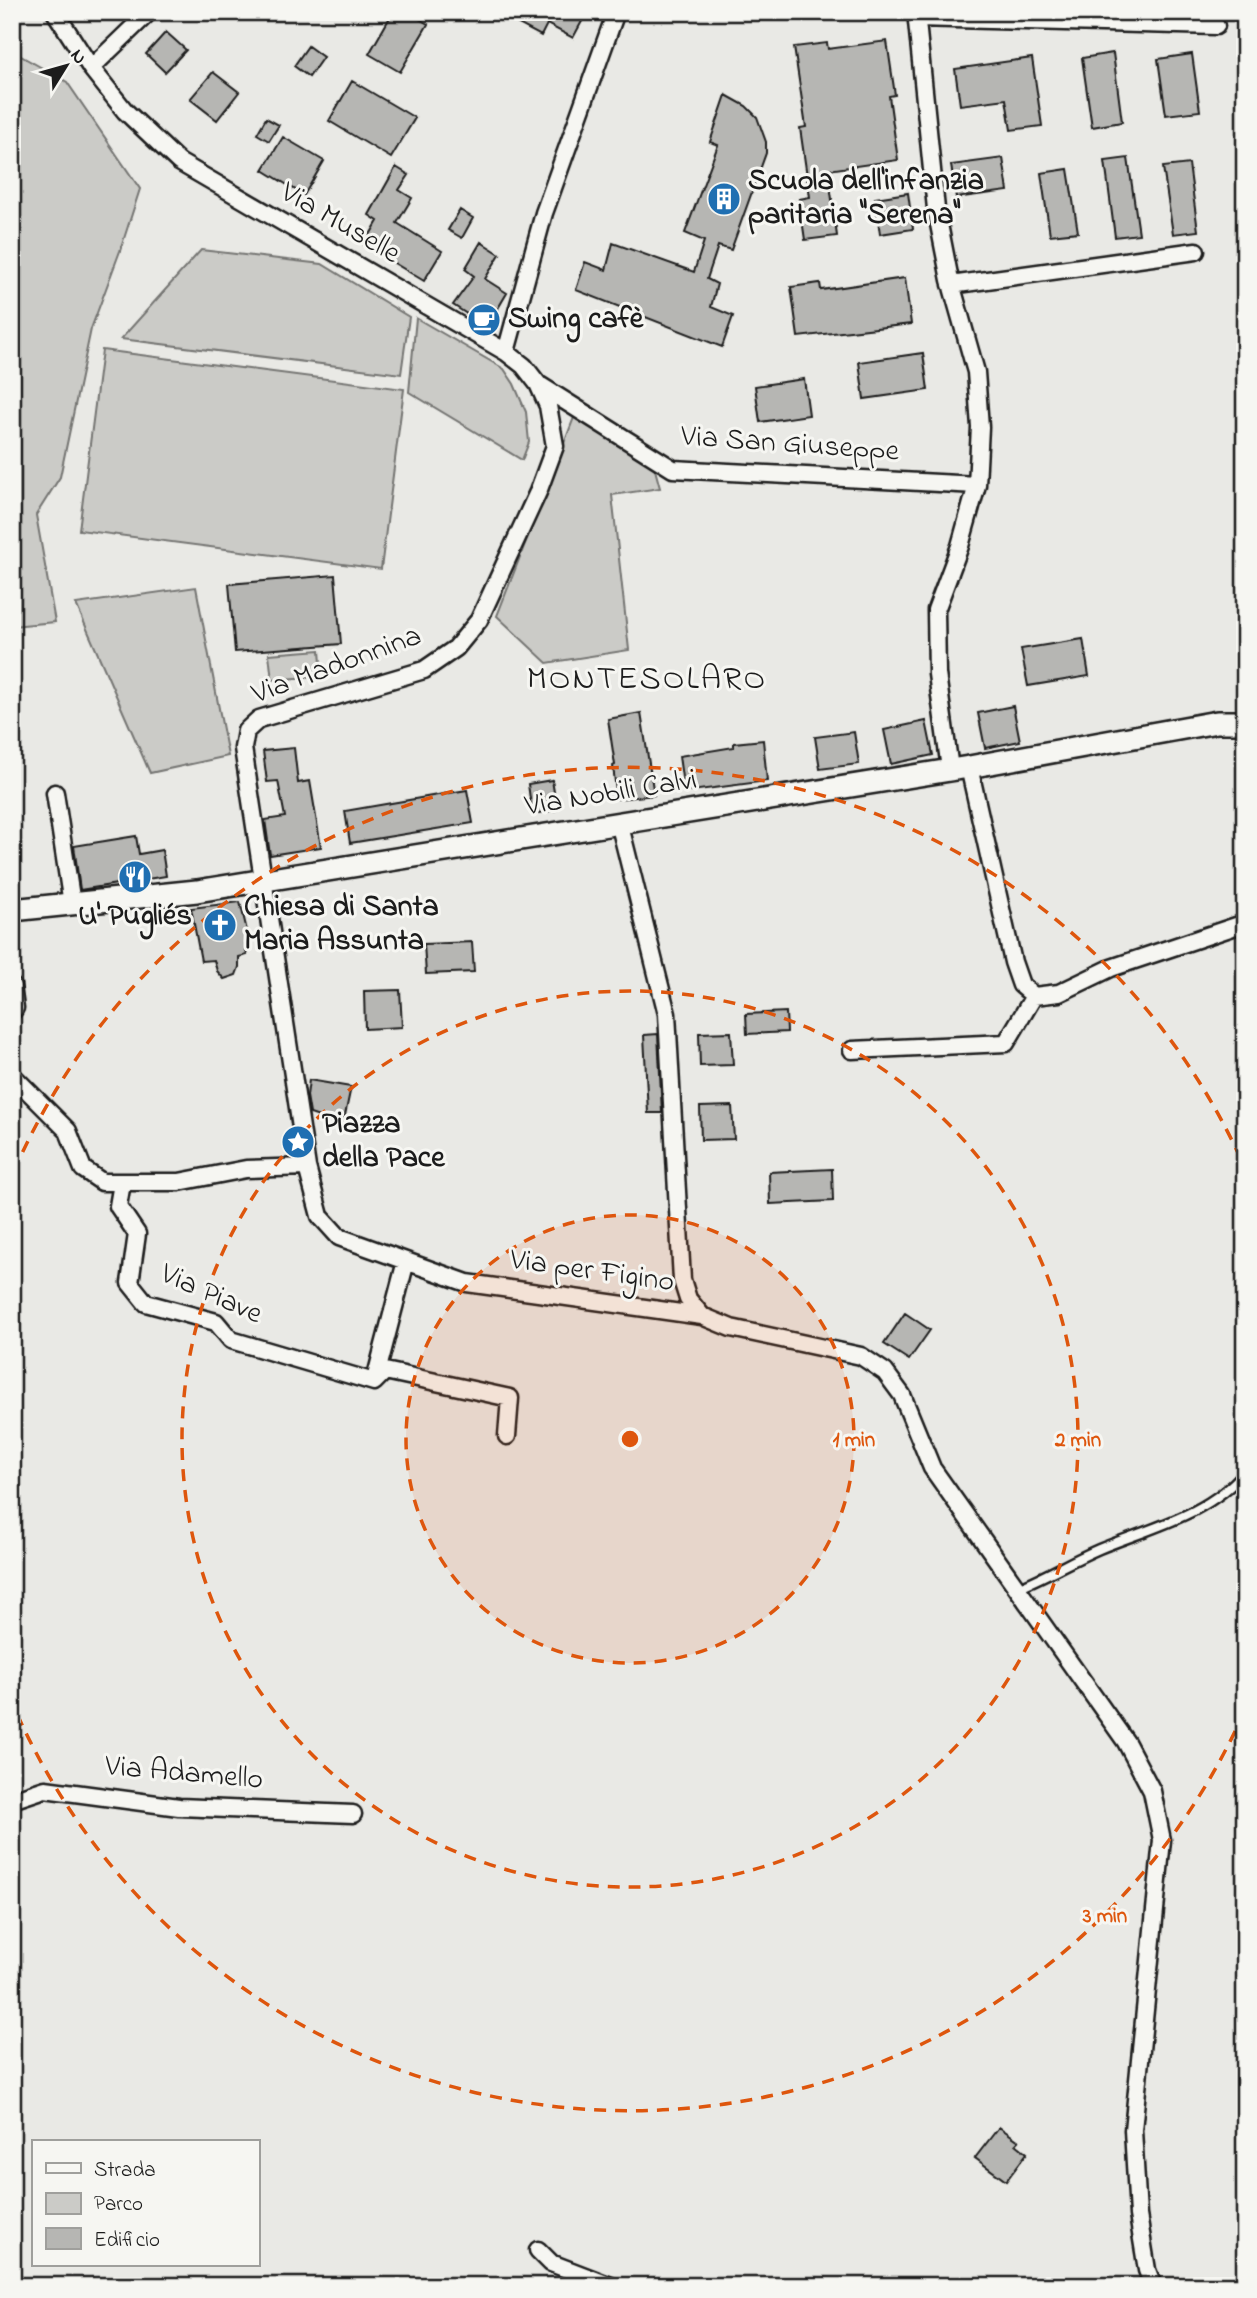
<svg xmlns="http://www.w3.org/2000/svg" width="1257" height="2298" font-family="'Indie Flower',sans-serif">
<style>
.green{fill:#cbcbc7;stroke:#747472;stroke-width:2}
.building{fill:#b6b6b3;stroke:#1c1c1c;stroke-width:2}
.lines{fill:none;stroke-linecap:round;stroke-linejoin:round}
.lane-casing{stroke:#1c1c1c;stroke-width:13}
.street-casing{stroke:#1c1c1c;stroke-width:21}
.secondary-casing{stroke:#1c1c1c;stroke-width:26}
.lane{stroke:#f6f6f2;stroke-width:8}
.street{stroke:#f6f6f2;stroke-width:16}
.secondary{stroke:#f6f6f2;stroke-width:21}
.ring{fill:none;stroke:#de560d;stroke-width:3.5;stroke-dasharray:12 9}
.labels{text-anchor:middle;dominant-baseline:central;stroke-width:6;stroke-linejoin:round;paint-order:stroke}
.poi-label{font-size:30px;font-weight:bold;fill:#1c1c1c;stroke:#f6f6f2;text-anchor:start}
.street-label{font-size:30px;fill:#1c1c1c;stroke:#f6f6f2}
.quarter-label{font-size:33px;letter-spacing:2px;fill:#1c1c1c;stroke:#f6f6f2}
.centre{fill:#de560d;stroke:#f6f6f2;stroke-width:3.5}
.ring-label{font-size:21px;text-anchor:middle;font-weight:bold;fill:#de560d;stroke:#f6f6f2;stroke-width:6;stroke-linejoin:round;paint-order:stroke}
</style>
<rect width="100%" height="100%" fill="#e9e9e5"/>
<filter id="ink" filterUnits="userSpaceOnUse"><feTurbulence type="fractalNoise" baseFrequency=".0143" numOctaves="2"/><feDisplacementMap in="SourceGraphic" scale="14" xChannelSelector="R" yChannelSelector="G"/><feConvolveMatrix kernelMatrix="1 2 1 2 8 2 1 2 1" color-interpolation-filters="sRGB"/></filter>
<g filter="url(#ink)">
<!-- green -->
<path class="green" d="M12,51L67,82L140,189L120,251L91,329L60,477L36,515L55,622L12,626Z
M201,250L322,264L409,317L401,374L121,339Z
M416,318L504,369L514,384L526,412L529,442L522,460L409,392Z
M102,350L404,389L381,569L79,530Z
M575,415L654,466L660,488L612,495L629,650L547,663L497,616Z
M196,587L228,756L150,773L76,604Z
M320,650L322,676L272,680L269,654Z"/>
<!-- building -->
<path class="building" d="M393,12H407L428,24L400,72L369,54Z
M496,12H587L573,38L547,24L541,36Z
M166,32L186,50L165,72L146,54Z
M887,41L895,95L889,96L898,160L828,170L837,236L805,240L799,199L810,197L800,128L806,127L794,47L827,43L828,49Z
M308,46L323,57L309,77L294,66Z
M1113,53L1122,122L1092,127L1082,58Z
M1192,54L1200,111L1166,115L1158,59Z
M1032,58L1042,126L1011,130L1006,99L960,105L955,69Z
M213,72L239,92L217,120L190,99Z
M352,81L415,118L391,158L329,121Z
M726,95L746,106L757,117L766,142V153L731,250L718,246L707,279L717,284L711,307L733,316L722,347L576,290L585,262L606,270L613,243L694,272L704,241L685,233L718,145L710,142Z
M266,118L279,125L269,141L257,134Z
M283,137L324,161L304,195L263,170Z
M1003,158L1008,191L956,198L951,165Z
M1128,158L1139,234L1115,237L1105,161Z
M1189,164L1198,231L1173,234L1163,167Z
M396,167L409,175L399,190L412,198L397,223L442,251L424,281L364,245L378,221L369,215Z
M1068,169L1078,232L1050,235L1041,173Z
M908,193L913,229L880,234L875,198Z
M460,210L473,218L462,238L448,230Z
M481,242L500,254L485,279L507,293L487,327L453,305L474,276L465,269Z
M905,278L911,324L798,337L791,287L820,283L821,290Z
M923,353L928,390L864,399L859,362Z
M804,379L809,415L760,422L755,386Z
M335,575L341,644L235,652L229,584Z
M1083,639L1089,676L1028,686L1021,649Z
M1013,706L1020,741L985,748L978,713Z
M641,713L654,795L617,799L613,766L615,765L608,719Z
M926,721L933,755L891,764L884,730Z
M854,732L859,764L820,769L815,737Z
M763,740L767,781L684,792L679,756L734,747V743Z
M294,748L298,783L310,781L321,847L270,855L265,820L285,817L278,781L267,782L263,751Z
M552,780L557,810L532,814L528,784Z
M467,790L473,823L350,843L345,811Z
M136,836L139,854L162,850L166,876L80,890L74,846Z
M240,902L250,943L245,944L247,955L239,957V967L236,975L224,979L217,971L214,960L201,961L191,908Z
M472,942L474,972L426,974L424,944Z
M400,990L402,1027L365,1029L364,991Z
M786,1012L787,1032L747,1034L746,1014Z
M731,1032L733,1065L700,1066L699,1033Z
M658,1034L662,1113H648L644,1035Z
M309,1080L351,1087L343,1125L310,1114L307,1096Z
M732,1106L734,1139L701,1140L700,1107Z
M832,1169L833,1201L770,1204L769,1172Z
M905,1313L930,1330L909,1360L884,1344Z
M999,2127L1019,2141L1016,2144L1027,2153L1006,2181L975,2158Z"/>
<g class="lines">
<defs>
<path id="lane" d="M1017,1588C1045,1577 1071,1561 1099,1549C1150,1528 1209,1515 1245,1471"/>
<path id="street" d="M55,12L91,68L125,111L179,162L506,352L524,366L538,384L548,406L555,446L538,492L479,620L456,648L424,670L259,719L246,731L243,748L307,1167L320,1216L339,1237L467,1283L702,1316L731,1328L861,1356L885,1372L902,1395L932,1468L1126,1742L1152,1791L1162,1840L1133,2130L1138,2215L1147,2270L1153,2286
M916,12L936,209L950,280L976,372L980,427L977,485L960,546L936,610L937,674L950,769
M917,18L1216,26
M91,68L149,12
M951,285L1196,251
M506,352L544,213L616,12
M538,384L673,469L977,485
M969,767L1013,962L1021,985L1034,996
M55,793L72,904
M619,822L667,1014L682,1280L688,1299L702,1316
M12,986L15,1008L12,1012
M1034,996L1059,993L1111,968L1245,923
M852,1050L1006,1043L1034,996
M12,1075L68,1131L83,1169L102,1182H179L246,1169L307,1167
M122,1183L118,1206L137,1234L130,1283L146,1303L216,1322L231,1340L374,1382L385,1371L510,1398L507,1436
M375,1380L406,1261
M12,1800L45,1789L179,1807L353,1814
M538,2250L551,2263L611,2286"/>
<path id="secondary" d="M12,910L197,891L969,767L1217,722H1245"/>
</defs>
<!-- lane casing -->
<use href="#lane" class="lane-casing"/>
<!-- street casing -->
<use href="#street" class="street-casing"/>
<!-- secondary casing -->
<use href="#secondary" class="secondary-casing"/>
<!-- lane -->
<use href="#lane" class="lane"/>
<!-- street -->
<use href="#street" class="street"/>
<!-- secondary -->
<use href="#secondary" class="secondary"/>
</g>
</g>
<!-- distance rings -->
<circle cx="630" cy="1439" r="224" fill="#de560d" fill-opacity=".12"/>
<g class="ring">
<circle cx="630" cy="1439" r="224"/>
<circle cx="630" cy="1439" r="448"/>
<path d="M1244 1712A672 672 0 0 1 14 1707M14 1171A672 672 0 0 1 1244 1166"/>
</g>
<!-- icons -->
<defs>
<symbol id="building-disc" viewBox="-11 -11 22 22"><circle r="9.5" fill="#1f6fb2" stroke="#f6f6f2"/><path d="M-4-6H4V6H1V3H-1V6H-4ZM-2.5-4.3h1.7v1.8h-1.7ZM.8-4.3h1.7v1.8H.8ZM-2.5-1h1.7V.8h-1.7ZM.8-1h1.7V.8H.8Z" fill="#fff"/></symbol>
<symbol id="cafe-disc" viewBox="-11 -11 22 22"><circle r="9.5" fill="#1f6fb2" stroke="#f6f6f2"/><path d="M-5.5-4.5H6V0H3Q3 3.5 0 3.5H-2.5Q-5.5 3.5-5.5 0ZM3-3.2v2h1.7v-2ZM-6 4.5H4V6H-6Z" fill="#fff"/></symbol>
<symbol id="restaurant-disc" viewBox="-11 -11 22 22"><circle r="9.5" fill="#1f6fb2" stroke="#f6f6f2"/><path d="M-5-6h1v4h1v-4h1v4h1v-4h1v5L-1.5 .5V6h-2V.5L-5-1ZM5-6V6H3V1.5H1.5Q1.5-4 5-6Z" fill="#fff"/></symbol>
<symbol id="church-disc" viewBox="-11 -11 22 22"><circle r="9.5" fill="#1f6fb2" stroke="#f6f6f2"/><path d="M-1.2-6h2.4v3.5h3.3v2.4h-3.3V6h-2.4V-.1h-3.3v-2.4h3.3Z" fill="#fff"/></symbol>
<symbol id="sight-disc" viewBox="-11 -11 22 22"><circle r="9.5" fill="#1f6fb2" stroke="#f6f6f2"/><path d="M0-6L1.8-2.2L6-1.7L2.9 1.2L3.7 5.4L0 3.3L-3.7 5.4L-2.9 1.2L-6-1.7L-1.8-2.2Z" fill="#fff"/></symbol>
</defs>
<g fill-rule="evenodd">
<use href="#building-disc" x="705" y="180" width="38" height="38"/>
<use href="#cafe-disc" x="465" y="301" width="38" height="38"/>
<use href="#restaurant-disc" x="116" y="858" width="38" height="38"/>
<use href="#church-disc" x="201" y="906" width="38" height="38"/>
<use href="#sight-disc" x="279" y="1123" width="38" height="38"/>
</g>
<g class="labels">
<!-- poi labels -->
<g class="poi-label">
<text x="748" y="182">Scuola dell'infanzia<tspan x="748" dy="34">paritaria "Serena"</tspan></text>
<text x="508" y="320">Swing cafè</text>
<text x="244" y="908">Chiesa di Santa<tspan x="244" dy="34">Maria Assunta</tspan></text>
<text x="135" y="917" text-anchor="middle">U' Pugliés</text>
<text x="322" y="1125">Piazza<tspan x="322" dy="34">della Pace</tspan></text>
</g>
<!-- street labels -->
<g class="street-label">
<text transform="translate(340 224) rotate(30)">Via Muselle</text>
<text transform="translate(790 445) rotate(4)">Via San Giuseppe</text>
<text transform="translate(337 666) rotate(-20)">Via Madonnina</text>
<text transform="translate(611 794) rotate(-9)">Via Nobili Calvi</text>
<text transform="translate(592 1272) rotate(8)">Via per Figino</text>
<text transform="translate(211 1295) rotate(24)">Via Piave</text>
<text transform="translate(184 1774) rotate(5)">Via Adamello</text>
</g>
<!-- quarter labels -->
<g class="quarter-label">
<text x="647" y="680">MONTESOLARO</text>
</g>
</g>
<circle cx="630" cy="1439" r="10" class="centre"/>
<g class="ring-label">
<text x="854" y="1446">1 min</text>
<text x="1078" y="1446">2 min</text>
<text x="1105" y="1922">3 min</text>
</g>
<!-- margin -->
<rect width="1257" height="2298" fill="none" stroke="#f6f6f2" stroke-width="42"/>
<rect x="21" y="21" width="1215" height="2256" fill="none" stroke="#1c1c1c" stroke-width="2.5" filter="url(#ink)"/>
<!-- legend -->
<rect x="32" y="2140" width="228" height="126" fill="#f6f6f2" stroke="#9f9f9c" stroke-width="2"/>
<rect x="46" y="2163" width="35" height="10" fill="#f6f6f2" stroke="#9f9f9c" stroke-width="2"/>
<text x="94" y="2176" font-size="21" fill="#1c1c1c">Strada</text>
<rect x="46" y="2193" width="35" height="21" fill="#cbcbc7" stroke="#9f9f9c" stroke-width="2"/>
<text x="94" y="2210" font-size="21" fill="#1c1c1c">Parco</text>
<rect x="46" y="2228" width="35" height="21" fill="#b6b6b3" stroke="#9f9f9c" stroke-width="2"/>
<text x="94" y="2246" font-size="21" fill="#1c1c1c">Edificio</text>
<!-- north arrow -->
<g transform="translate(66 66) rotate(53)" stroke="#f6f6f2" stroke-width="5" paint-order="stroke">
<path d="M0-5L12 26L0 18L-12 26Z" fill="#1c1c1c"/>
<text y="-10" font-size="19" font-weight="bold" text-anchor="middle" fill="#1c1c1c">N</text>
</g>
</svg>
